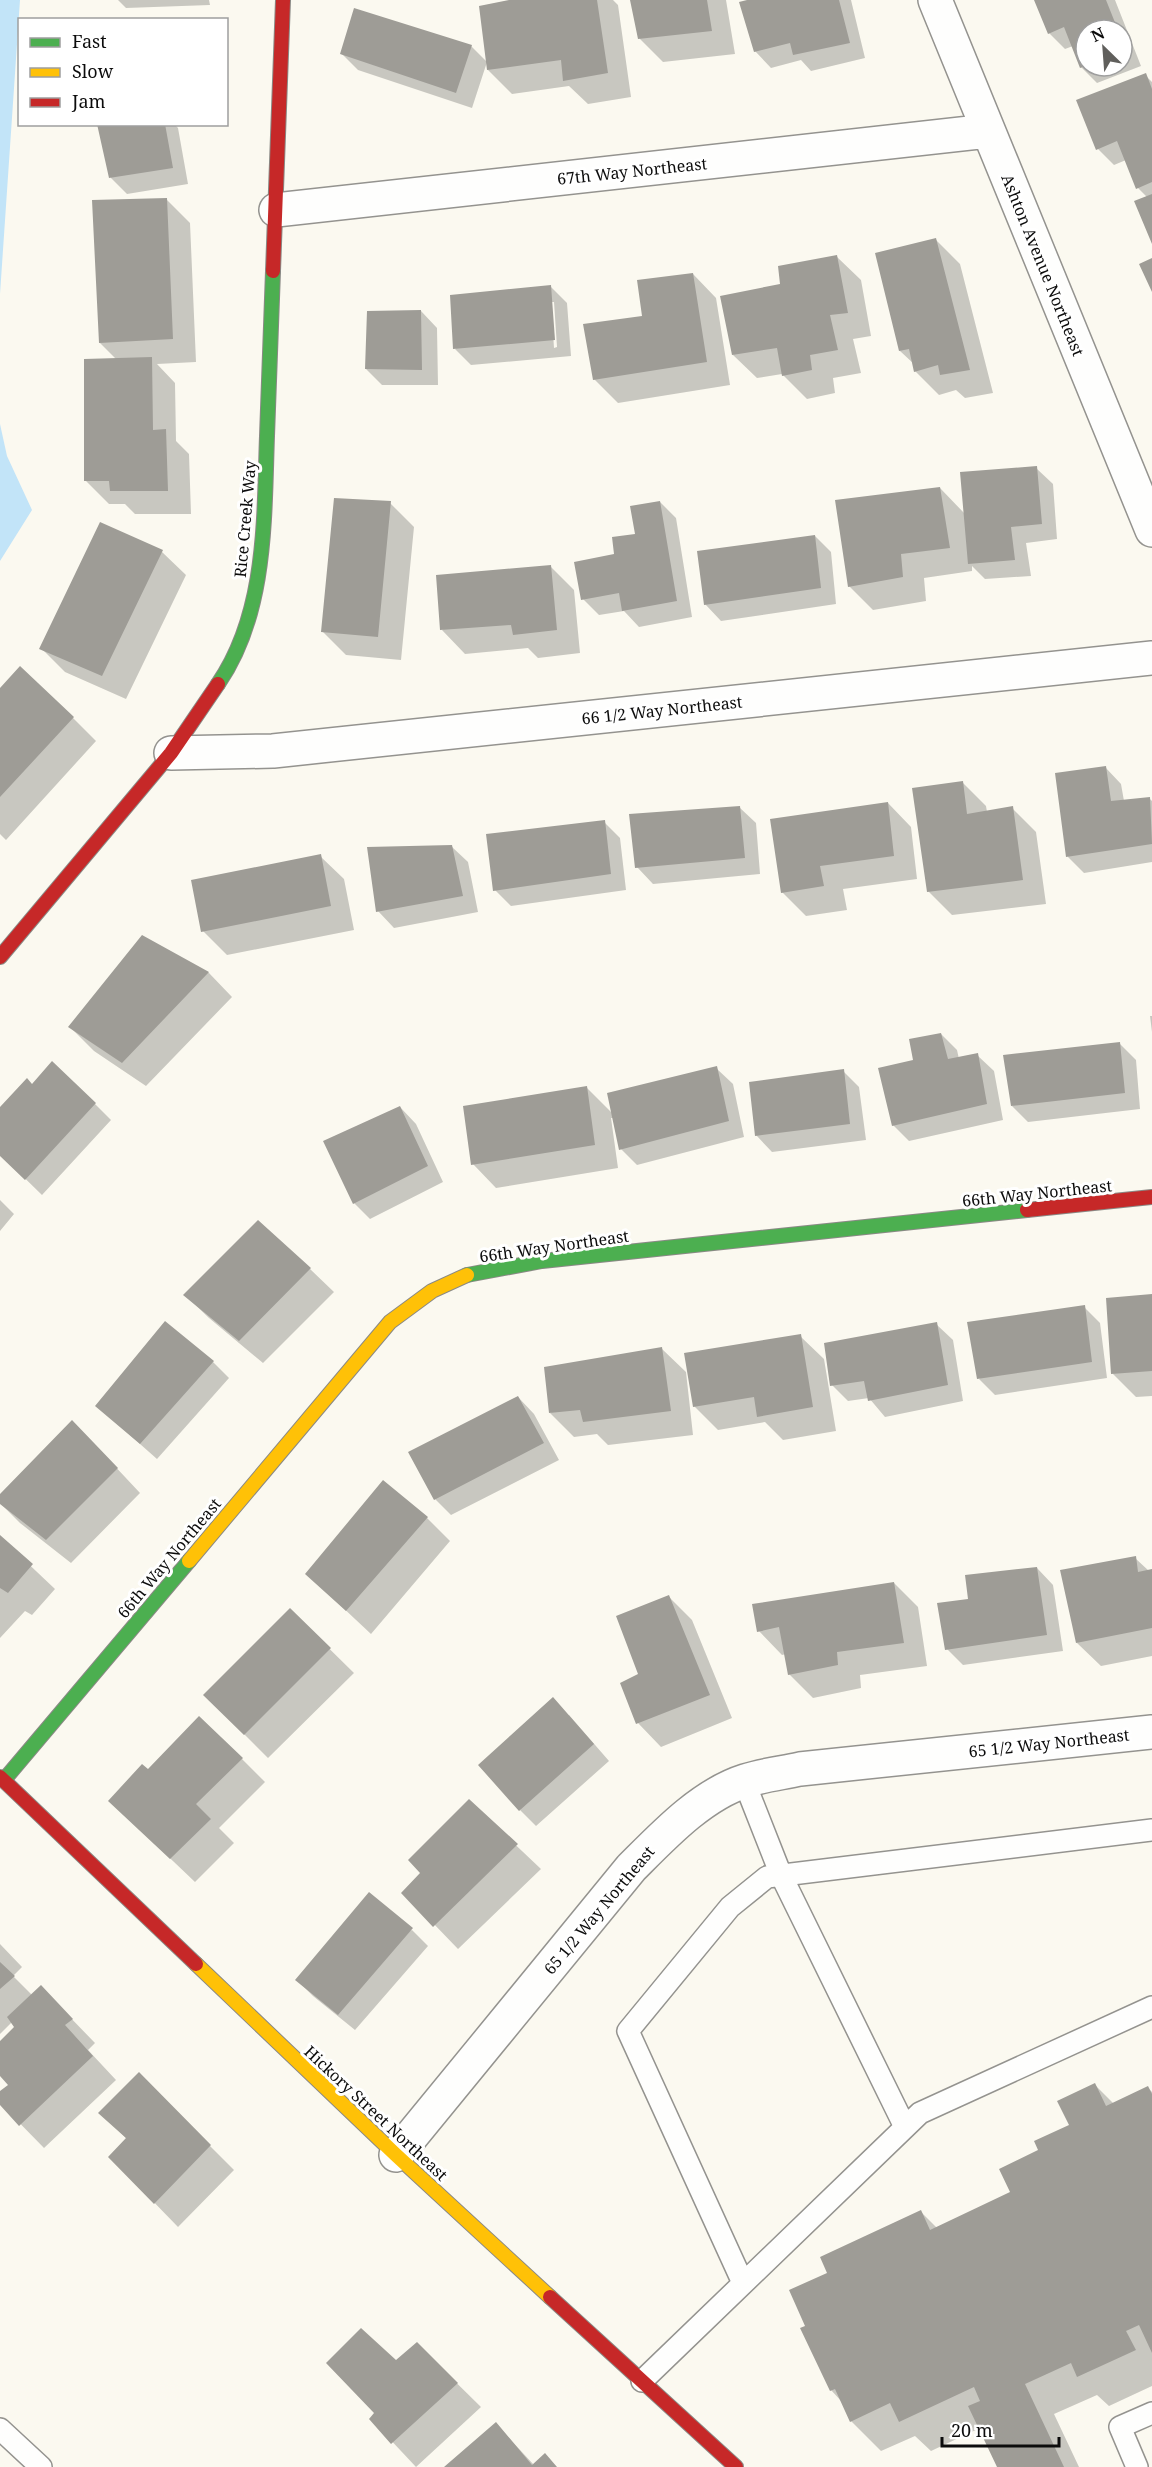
<svg xmlns="http://www.w3.org/2000/svg" width="1152" height="2467" font-family="'Noto Serif',serif">
<style>
.water{fill:#c2e4f8}
.shadow{fill:#0003;fill-rule:evenodd}
.building{fill:#9e9c96}
.lines{fill:none;stroke-linecap:round;stroke-linejoin:round}
.lane-casing{stroke:#94938f;stroke-width:24}
.street-casing{stroke:#94938f;stroke-width:36}
.fast-casing{stroke:#8a8985;stroke-width:16}
.slow-casing{stroke:#8a8985;stroke-width:16}
.jam-casing{stroke:#8a8985;stroke-width:16}
.lane{stroke:#fefefd;stroke-width:21}
.street{stroke:#fefefd;stroke-width:33}
.fast{stroke:#4caf50;stroke-width:14}
.slow{stroke:#ffc107;stroke-width:14}
.jam{stroke:#c62828;stroke-width:14}
.labels{text-anchor:middle;dominant-baseline:central;stroke-width:6;stroke-linejoin:round;paint-order:stroke}
.street-label{font-size:16px;fill:#0c0c0c;stroke:#fff}
</style>
<rect width="100%" height="100%" fill="#fbf9f0"/>
<!-- water -->
<path class="water" d="M0,0H20L0,294Z
M0,424L7,456L32,510L0,561Z"/>
<!-- shadow -->
<path class="shadow" d="M118,0H209L210,5L126,8Z
M510,0H613L618,5L631,97L588,104L569,86L512,94L488,70Z
M632,0H726L735,54L663,62L640,39Z
M753,0H851L865,58L811,71L801,60L771,68L755,51Z
M1035,0H1115L1141,66L1097,83L1081,67L1073,46L1065,49L1049,33ZM1086,30H1122V66H1086Z
M471,46L487,62L472,108L358,70L342,54Z
M1145,75L1152,82V240L1147,197L1138,188L1126,160L1114,165L1098,149Z
M104,124H174L178,128L188,184L127,194L111,178Z
M167,200L190,223L196,362L157,364L175,383L176,441L189,454L191,514H135L125,504H109L85,480L117,360L100,343Z
M936,240L960,264L993,393L965,398L956,390L939,395L915,371L914,364L900,351Z
M837,257L861,280L871,336L853,339L861,373L833,378L835,393L807,399L782,374L757,378L733,355L782,285Z
M693,274L716,298L730,385L618,403L594,379L644,317Z
M551,287L567,303L571,356L471,365L455,349ZM551,302H554L557,347L554,348Z
M421,311L437,328L438,385H382L366,369Z
M1036,468L1053,484L1057,539L1026,543L1031,576L985,579L972,566V571L924,578L926,601L873,610L849,586L940,488L965,514Z
M660,502L676,518L692,617L639,627L624,611L599,615L583,599L616,555L637,535Z
M390,503L414,527L401,660L346,655L322,631Z
M815,536L831,552L836,604L721,621L705,604Z
M162,552L186,575L126,699L65,672L41,648Z
M551,567L574,590L580,653L538,658L528,648L465,654L442,630Z
M0,690L73,718L96,741L6,840L0,834Z
M1105,767L1121,784L1124,801L1149,798L1152,801V862L1084,873L1068,857Z
M962,782L986,806L987,812L1012,808L1036,832L1046,904L952,915L928,891Z
M888,803L911,827L917,879L843,889L847,910L806,916L782,892Z
M739,807L756,823L760,874L653,884L637,867Z
M604,822L620,838L626,890L511,906L495,890Z
M451,846L468,862L478,912L394,928L378,911Z
M320,856L344,879L354,930L227,955L203,931Z
M142,937L209,973L232,997L146,1086L94,1051L70,1027Z
M1150,1016H1152V1032Z
M941,1034L957,1050L959,1059L977,1055L994,1071L1003,1120L909,1141L893,1125L914,1061Z
M1119,1043L1136,1060L1140,1109L1028,1122L1012,1106Z
M716,1068L733,1084L744,1137L637,1165L621,1149L614,1118H611L618,1168L496,1188L473,1164L587,1088L613,1114Z
M843,1071L859,1087L866,1140L772,1152L756,1135Z
M95,1104L111,1120L42,1195L0,1154V1109Z
M400,1107L416,1124L443,1182L370,1219L354,1203Z
M0,1200L14,1214L0,1231Z
M310,1269L334,1292L263,1363L209,1318L185,1295Z
M1152,1296V1396L1136,1397L1113,1374Z
M1084,1307L1100,1323L1107,1378L995,1395L979,1379Z
M936,1324L953,1340L963,1401L885,1417L869,1398L848,1401L832,1385Z
M800,1336L824,1359L836,1431L783,1440L765,1422L718,1430L694,1406Z
M662,1349L686,1372L693,1435L608,1445L597,1434L574,1437L550,1413Z
M213,1362L229,1378L157,1459L97,1406Z
M518,1397L534,1414L559,1460L451,1515L435,1499Z
M96,1446L140,1493L71,1563L20,1523L0,1503V1496Z
M427,1518L450,1541L371,1634L307,1574Z
M0,1537L55,1589L32,1615L25,1611L0,1638Z
M1135,1558L1149,1571L1152,1570V1656L1101,1666L1077,1643Z
M1037,1568L1053,1585L1063,1651L963,1665L947,1649L970,1600Z
M894,1583L918,1607L927,1666L860,1675L861,1688L813,1698L789,1674L786,1654L782,1655L759,1631Z
M668,1596L692,1620L732,1718L661,1747L638,1723L639,1675Z
M290,1610L354,1673L268,1758L205,1695Z
M569,1715L609,1761L536,1826L520,1810Z
M242,1759L265,1782L219,1828L234,1843L195,1882L110,1801L148,1771Z
M469,1801L541,1869L458,1949L404,1893L422,1873Z
M412,1930L428,1946L355,2030L313,1996L297,1980Z
M0,1944L22,1967L13,1976L32,1995L64,2011L95,2043L88,2050L116,2080L44,2148L0,2103V2093L10,2085L0,2074V2044L16,2027L12,2022L0,2034Z
M139,2075L234,2170L178,2227L110,2157L127,2139L100,2113Z
M1095,2085L1114,2104L1148,2088L1152,2092V2386L1109,2406L1097,2395L1054,2414L1079,2467H998L980,2428L931,2451L915,2436L881,2451L851,2421L842,2402L831,2390L807,2327L829,2273L920,2211L937,2228L1012,2193L1040,2151L1071,2125Z
M417,2344L481,2407L416,2467L371,2419L376,2413L396,2362Z
M496,2424L534,2465L557,2467H447Z"/>
<!-- building -->
<path class="building" d="M509,0H597L608,73L563,81L561,60L487,70L479,6Z
M630,0H707L712,31L638,39Z
M747,0H839L850,43L793,55L790,43L754,52L739,2Z
M1034,0H1106L1118,30H1086V66L1080,68L1064,27L1048,34Z
M354,8L472,45L456,93L340,54Z
M1146,73L1152,89V182L1136,189L1117,141L1096,150L1076,100Z
M97,124H165L173,168L109,178Z
M1152,194V244L1134,201Z
M167,198L173,339L99,343L92,200Z
M936,238L970,370L940,375L938,365L914,372L909,349L899,351L875,253Z
M837,255L848,313L830,315L838,350L810,355L812,370L782,376L777,348L732,355L720,296L780,284L778,266Z
M1152,258V292L1139,264Z
M693,273L707,362L593,380L583,324L642,316L637,280Z
M551,285L555,340L453,349L450,295Z
M421,310L422,370L365,369L367,311Z
M152,357L153,430L166,429L168,491H110L109,481H84V359Z
M1037,466L1042,524L1011,527L1015,560L968,564L960,472Z
M940,487L950,548L901,554L903,577L848,587L835,500Z
M334,498L391,501L378,637L321,632Z
M660,501L677,601L622,611L619,593L581,600L574,562L614,554L612,537L635,534L630,506Z
M100,522L163,550L102,676L39,649Z
M815,535L821,588L704,605L697,551Z
M551,565L557,630L513,635L511,625L440,630L436,575Z
M20,666L74,717L0,797V688Z
M1106,766L1111,801L1150,797L1152,844L1066,857L1055,773Z
M963,781L967,814L1013,806L1023,880L927,892L912,788Z
M888,802L894,856L820,866L824,886L781,893L770,819Z
M740,806L745,858L635,868L629,814Z
M605,820L611,874L493,891L486,834Z
M452,845L463,896L376,912L367,847Z
M321,854L331,906L201,932L191,880Z
M142,935L209,972L122,1063L68,1027Z
M941,1033L948,1059L978,1053L987,1104L892,1126L878,1068L913,1060L909,1039Z
M1120,1042L1125,1093L1011,1106L1003,1055Z
M52,1061L96,1103L25,1180L0,1156V1107L27,1078L32,1084Z
M717,1066L729,1121L619,1150L607,1093Z
M844,1069L850,1124L755,1136L749,1082Z
M587,1086L595,1145L471,1165L463,1106Z
M400,1106L428,1166L353,1204L323,1141Z
M258,1220L311,1268L239,1341L183,1295Z
M1152,1294V1371L1111,1374L1106,1298Z
M1085,1305L1092,1362L977,1379L967,1322Z
M165,1321L214,1361L140,1444L95,1406Z
M937,1322L948,1385L868,1401L864,1381L830,1386L824,1343Z
M801,1334L813,1407L757,1417L754,1397L693,1407L684,1353Z
M662,1347L671,1411L583,1422L580,1410L549,1413L544,1367Z
M518,1396L544,1443L434,1500L408,1452Z
M72,1420L118,1468L46,1540L0,1504V1494Z
M383,1480L428,1517L346,1611L305,1574Z
M0,1535L33,1564L8,1593L0,1588Z
M1136,1556L1138,1572L1152,1569V1628L1076,1643L1060,1570Z
M1037,1567L1047,1635L945,1650L937,1603L968,1599L965,1575Z
M894,1582L904,1643L837,1652L838,1665L788,1675L779,1627L757,1632L752,1604Z
M669,1595L710,1695L636,1724L620,1683L638,1674L616,1616Z
M290,1608L331,1648L244,1735L203,1695Z
M553,1697L594,1744L519,1811L478,1765Z
M199,1716L243,1758L196,1804L211,1819L170,1859L108,1801L142,1764L148,1769Z
M469,1799L518,1844L433,1927L401,1893L420,1873L408,1860Z
M369,1892L413,1928L338,2015L295,1980Z
M0,1962L15,1976L0,1989Z
M41,1985L73,2019L65,2025L93,2056L19,2126L0,2105V2091L8,2085L0,2076V2041L14,2027L7,2017Z
M139,2072L211,2145L154,2204L108,2157L126,2138L98,2113Z
M1095,2083L1106,2106L1148,2086L1152,2094V2353L1139,2325L1126,2331L1136,2350L1077,2377L1071,2363L1025,2384L1064,2467H997L968,2406L980,2401L974,2387L899,2422L890,2403L850,2422L835,2389L830,2391L800,2328L805,2326L789,2290L827,2273L820,2257L921,2210L930,2230L1010,2192L999,2169L1038,2150L1034,2141L1069,2125L1057,2101Z
M361,2328L396,2360L417,2342L458,2383L391,2444L369,2419L374,2413L326,2363Z
M496,2422L532,2465L545,2453L557,2467H444Z"/>
<g class="lines">
<defs>
<path id="lane" d="M744,1781L781,1875L905,2127
M743,2283L628,2031L730,1907L767,1877L1152,1830
M642,2381L920,2113L1152,2007
M0,2429L41,2467
M1137,2467L1120,2427L1152,2413"/>
<path id="street" d="M935,0L1152,530
M276,210L988,131
M171,753L273,751L1152,658
M396,2155L631,1868C663,1836 701,1795 745,1781C763,1775 782,1773 800,1769L1152,1732"/>
<path id="fast" d="M218,684C267,613 264,519 267,436C269,381 271,326 273,271
M467,1275L542,1261L1027,1210
M4,1780L189,1561"/>
<path id="slow" d="M189,1561L390,1322L432,1291L467,1275
M196,1964L396,2155L550,2297"/>
<path id="jam" d="M273,271L283,0
M0,957L171,753L218,684
M1027,1210L1152,1197
M0,1777L196,1964
M550,2297L736,2467"/>
</defs>
<!-- lane casing -->
<use href="#lane" class="lane-casing"/>
<!-- street casing -->
<use href="#street" class="street-casing"/>
<!-- fast casing -->
<use href="#fast" class="fast-casing"/>
<!-- slow casing -->
<use href="#slow" class="slow-casing"/>
<!-- jam casing -->
<use href="#jam" class="jam-casing"/>
<!-- lane -->
<use href="#lane" class="lane"/>
<!-- street -->
<use href="#street" class="street"/>
<!-- fast -->
<use href="#fast" class="fast"/>
<!-- slow -->
<use href="#slow" class="slow"/>
<!-- jam -->
<use href="#jam" class="jam"/>
</g>
<g class="labels">
<!-- street labels -->
<g class="street-label">
<text transform="translate(632 171) rotate(-6)">67th Way Northeast</text>
<text transform="translate(1043 265) rotate(68)">Ashton Avenue Northeast</text>
<text transform="translate(245 519) rotate(-85)">Rice Creek Way</text>
<text transform="translate(662 710) rotate(-6)">66 1/2 Way Northeast</text>
<text transform="translate(1037 1193) rotate(-6)">66th Way Northeast</text>
<text transform="translate(554 1246) rotate(-8)">66th Way Northeast</text>
<text transform="translate(169 1558) rotate(-50)">66th Way Northeast</text>
<text transform="translate(1049 1743) rotate(-6)">65 1/2 Way Northeast</text>
<text transform="translate(599 1910) rotate(-50)">65 1/2 Way Northeast</text>
<text transform="translate(376 2113) rotate(43)">Hickory Street Northeast</text>
</g>
</g>
<!-- legend -->
<rect x="18" y="18" width="210" height="108" fill="#ffffff" stroke="#9e9e9e" stroke-width="1.5"/>
<rect x="30" y="38" width="30" height="9" fill="#4caf50" stroke="#9e9e9e" stroke-width="1.5"/>
<text x="72" y="48" font-size="18" fill="#0c0c0c">Fast</text>
<rect x="30" y="68" width="30" height="9" fill="#ffc107" stroke="#9e9e9e" stroke-width="1.5"/>
<text x="72" y="78" font-size="18" fill="#0c0c0c">Slow</text>
<rect x="30" y="98" width="30" height="9" fill="#c62828" stroke="#9e9e9e" stroke-width="1.5"/>
<text x="72" y="108" font-size="18" fill="#0c0c0c">Jam</text>
<!-- north arrow -->
<g transform="translate(1104 48) rotate(335)"><circle r="28" fill="#ffffff" stroke="#9e9e9e" stroke-width="1.5"/>
<path d="M0-4.5L10 22L0 15L-10 22Z" fill="#605f5c"/>
<text y="-9" font-size="16" font-weight="bold" text-anchor="middle" fill="#0c0c0c">N</text>
</g>
<!-- scale -->
<path d="M942 2437v9h117v-9" fill="none" stroke="#0c0c0c" stroke-width="3"/>
<text x="951" y="2437" font-size="18" fill="#0c0c0c" stroke="#ffffff" stroke-width="4.5" paint-order="stroke">20 m</text>
</svg>
